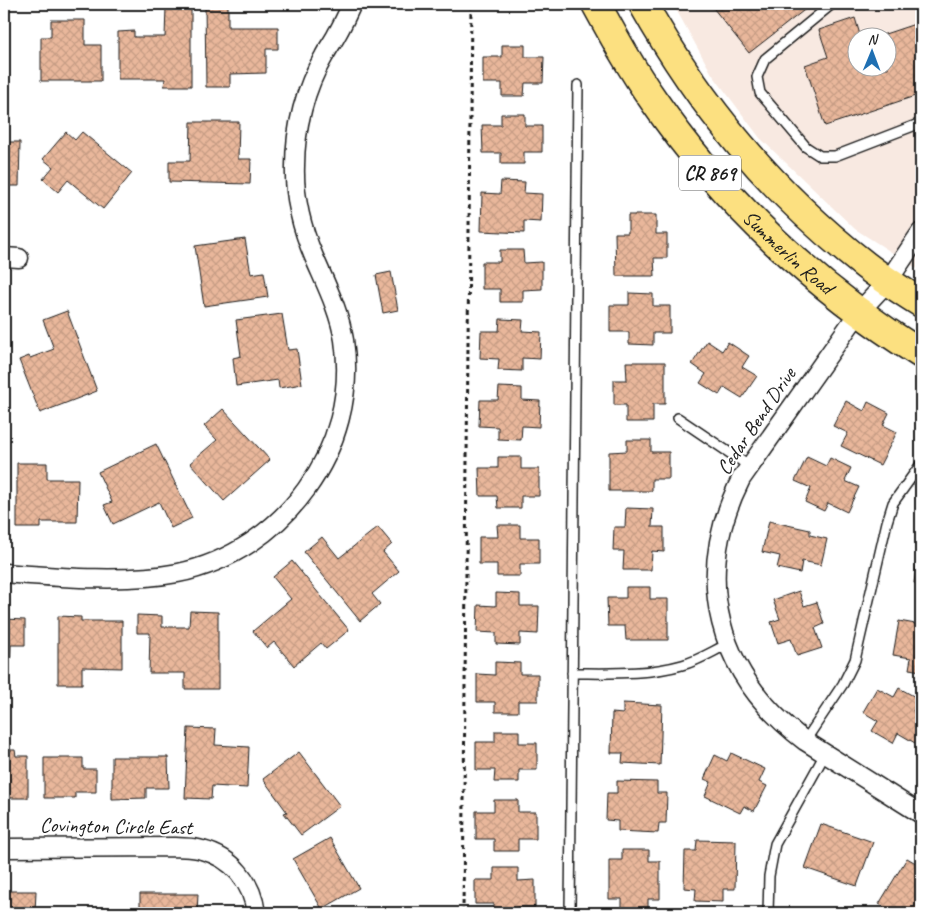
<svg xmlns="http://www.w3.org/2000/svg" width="925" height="917" font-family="Caveat,sans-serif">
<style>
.built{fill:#f8e9e1;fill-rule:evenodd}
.building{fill:url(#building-cross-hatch);stroke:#1c1c1c}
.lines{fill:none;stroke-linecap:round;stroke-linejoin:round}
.service-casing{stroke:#1c1c1c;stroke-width:12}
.minor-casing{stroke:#1c1c1c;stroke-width:21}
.primary-casing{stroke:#1c1c1c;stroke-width:31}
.path{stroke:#1c1c1c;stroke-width:3;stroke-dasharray:4 4;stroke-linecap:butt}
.service{stroke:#fff;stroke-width:9}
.minor{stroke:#fff;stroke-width:18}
.primary{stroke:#fce080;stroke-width:28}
.labels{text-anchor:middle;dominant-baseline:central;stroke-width:4;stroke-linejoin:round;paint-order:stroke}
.shield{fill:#fff;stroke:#606060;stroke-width:1}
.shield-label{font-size:20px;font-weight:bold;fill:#1c1c1c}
.street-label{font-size:21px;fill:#1c1c1c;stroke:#fff}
</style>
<defs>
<pattern id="building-cross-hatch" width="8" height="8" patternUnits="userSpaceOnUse" patternTransform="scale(1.25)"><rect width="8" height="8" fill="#e9b79b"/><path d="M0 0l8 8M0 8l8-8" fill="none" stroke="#c79d85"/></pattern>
</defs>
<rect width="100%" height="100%" fill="#fff"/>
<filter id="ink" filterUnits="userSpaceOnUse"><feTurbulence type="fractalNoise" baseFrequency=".02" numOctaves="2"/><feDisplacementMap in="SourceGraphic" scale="10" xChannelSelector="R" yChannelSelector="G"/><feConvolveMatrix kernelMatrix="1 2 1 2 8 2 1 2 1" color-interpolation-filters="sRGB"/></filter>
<g filter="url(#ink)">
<!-- built -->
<path class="built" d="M673,4H921V271L855,229L760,138L712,74ZM858,38H888V68H858Z"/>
<!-- building -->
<path class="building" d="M205,4H228V27H278V49H266V73L230,74V87H206Z
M710,4H812L749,53Z
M166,7H191V86H164L165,79H118V32L134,31V37H165Z
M855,18L861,38H858V68H888V38H873L921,22V94L825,126L805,65L828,57L819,30Z
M51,20H85V45H101V81H41V37H51Z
M502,45H525V57H544L543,83H525L524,96H502V83H483V57H502Z
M501,114H525V126H542V152H524V164H501V153H483L482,125H501Z
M191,122H239L238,159H251L250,184L169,182V161H190Z
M66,132L75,140L82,132L132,173L103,209L68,180L58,192L43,179L53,167L43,159Z
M4,142H20L19,186H4Z
M501,181L525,182L524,193L542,194L541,222L524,221V233L481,231L482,193L500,194Z
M628,215H656V234H667V258H654L655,276H616L615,233H628Z
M245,239L251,274L264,272L268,297L204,306L195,246Z
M500,250H523L524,263L542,262V289L523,290V302H500V289H482V262H500Z
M391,272L398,310L383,313L376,275Z
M629,293L653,294V306H670V333H653V345L629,344V332H610V305H629Z
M67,311L97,391L40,413L19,360L29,356L30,358L54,349L43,320Z
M282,314L288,350L297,349L302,384L279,388L278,380L236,386L233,358L241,356L236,320Z
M500,319L523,320L522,331L541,332L540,359L522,358V371L498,370L499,359L480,358L481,331H499Z
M707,341L722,351L728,342L749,356L742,367L757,376L742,398L724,387L719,395L700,383L706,374L692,364Z
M626,362H665V404H653V422H626V405H614V380H627Z
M499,387L522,388V400L540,401L539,427L522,426L521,440L498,439V427L479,426L480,400H498Z
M846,401L864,411L868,402L889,413L883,425L897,432L880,465L841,446L848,433L833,426Z
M223,409L270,460L224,501L190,463L217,440L204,426Z
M627,440H651V452H669V479H652V491H609V452L627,451Z
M156,444L192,518L171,528L159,502L113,524L104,505L112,502L98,472Z
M498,457H521V469H539V496H521V508H498L497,496H480L479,468H498Z
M807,457L826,466L830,458L851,468L845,481L859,487L847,512L828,503L824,511L805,502L811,488L795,481Z
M17,463H47V479H78L77,522H41V528H17Z
M626,508L653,509L652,527H664V552L652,551L651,570H623L624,551H613L614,527H625Z
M769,521L810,530V535L827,539L821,565L802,561L800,573L777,568L780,556L762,552Z
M497,525H520V538H539V564H520V576H497V564H479V537H498Z
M378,527L392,544L383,552L399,571L372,594L380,604L360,621L304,552L322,537L339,558Z
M917,560H921V584L914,583Z
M292,561L349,630L326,649L321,643L294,666L274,642L267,648L253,631L291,599L273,577Z
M626,587H650V599H668V640H626L625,626H608L607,598H626Z
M799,591L804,606L817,602L824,624L815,628L822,648L797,656L791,639L778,643L771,622L780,619L773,600Z
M496,593L520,594V606H539L538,634L520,633V645L496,644V633L477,632L478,605L496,606Z
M190,611L218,612V689H185V673H149L150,633H137V615L162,616V627H189Z
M58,616L81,617V621H122V668L82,667V684H58Z
M4,619L25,620V645H11L10,676H4Z
M899,621L921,625V671L909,669L911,658L893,655Z
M495,662L520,663V674H538V701H518V712H495V702H477V674L495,675Z
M877,688L894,697L899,688L919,699L913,711L921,715V732L915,743L898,733L893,743L872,731L878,721L863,712Z
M623,703L662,705L660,765L622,763L623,753H611L612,713L623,714Z
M188,728L216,729L215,745L249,747L247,788L212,786L211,799L185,798Z
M495,731H519V743H537V770H519V782H494L495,770H476V742H495Z
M4,750H15L16,756H28V798H4Z
M299,752L340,806L301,835L284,813L287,812L263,779Z
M731,753L765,769L759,782L767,786L754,811L744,806L740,813L705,796L711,782L704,779L715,755L727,761Z
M112,757H168L169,788H146V798L112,799Z
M44,758H83V769H96V792H75V798H44Z
M617,781L657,782V793H667L666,823H659L658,833L618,831V821L606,820L607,793H617Z
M494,800H518V812H536V839H518V851H494V839H476V811H494Z
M821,824L873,842L857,886L805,868Z
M330,838L359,888L322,909L293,859Z
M697,840L736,841L735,889H723V902L695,901L696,889L684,888L685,851H696Z
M622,850H649V861H660V899H648V910H622V899H609V860H622Z
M907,858L921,866V913H894L879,904Z
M494,868H518V881L535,880V907H517V913H494V904H475V880H494Z
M4,891H36L35,913H4Z
M140,894H198L197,913H140Z"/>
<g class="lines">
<defs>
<path id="service" d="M832,4L765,59L757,77L760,93L806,147L820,156H835L921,123
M678,418L749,466
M572,673C608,673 647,675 682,665C698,661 713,651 728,644
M805,741L843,684L855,660L887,522L893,503L921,464
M570,913L578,85
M768,913L769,876L775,844L825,754"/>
<path id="minor" d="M921,232L888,281L859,312L741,479C691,578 717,675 805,741L921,814
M4,257L19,258
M4,573C57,577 125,583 178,573C283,551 360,449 344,340C339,310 326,285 314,257C302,229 294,196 295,166C295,128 305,88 324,56C328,48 333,42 337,34C343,24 347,14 352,4
M4,848L175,847C184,848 194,847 202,850C233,858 252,882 256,913"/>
<g id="primary">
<path id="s1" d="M596,4C614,37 632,70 654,101C724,203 817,289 921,354"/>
<path d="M643,4C701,107 771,191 865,265C883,279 902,291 921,303"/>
</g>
</defs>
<!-- service casing -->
<use href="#service" class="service-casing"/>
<!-- minor casing -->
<use href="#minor" class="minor-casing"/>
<!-- primary casing -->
<use href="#primary" class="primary-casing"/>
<!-- path -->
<path class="path" d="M463,913L471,4"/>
<!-- service -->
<use href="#service" class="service"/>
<!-- minor -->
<use href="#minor" class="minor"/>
<!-- primary -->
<use href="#primary" class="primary"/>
</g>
</g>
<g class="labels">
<!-- shield labels -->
<rect class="shield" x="679" y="155.5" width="62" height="35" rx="4"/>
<g class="shield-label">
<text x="710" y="173">CR 869</text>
</g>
<!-- street labels -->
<g class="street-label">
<text stroke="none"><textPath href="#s1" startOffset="316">Summerlin Road</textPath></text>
<text transform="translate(756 421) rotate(-56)">Cedar Bend Drive</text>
<text transform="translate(116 826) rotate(1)">Covington Circle East</text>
</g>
</g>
<!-- margin -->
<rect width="925" height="917" fill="none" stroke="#fff" stroke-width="20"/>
<rect x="10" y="10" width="905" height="897" fill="none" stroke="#1c1c1c" stroke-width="2" filter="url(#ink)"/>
<!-- north arrow -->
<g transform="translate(872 52) rotate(1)"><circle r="24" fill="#ffffff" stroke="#a4a4a4"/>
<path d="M0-4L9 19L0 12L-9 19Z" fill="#1f6fb2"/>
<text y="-8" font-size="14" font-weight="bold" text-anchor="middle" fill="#1c1c1c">N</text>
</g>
</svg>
